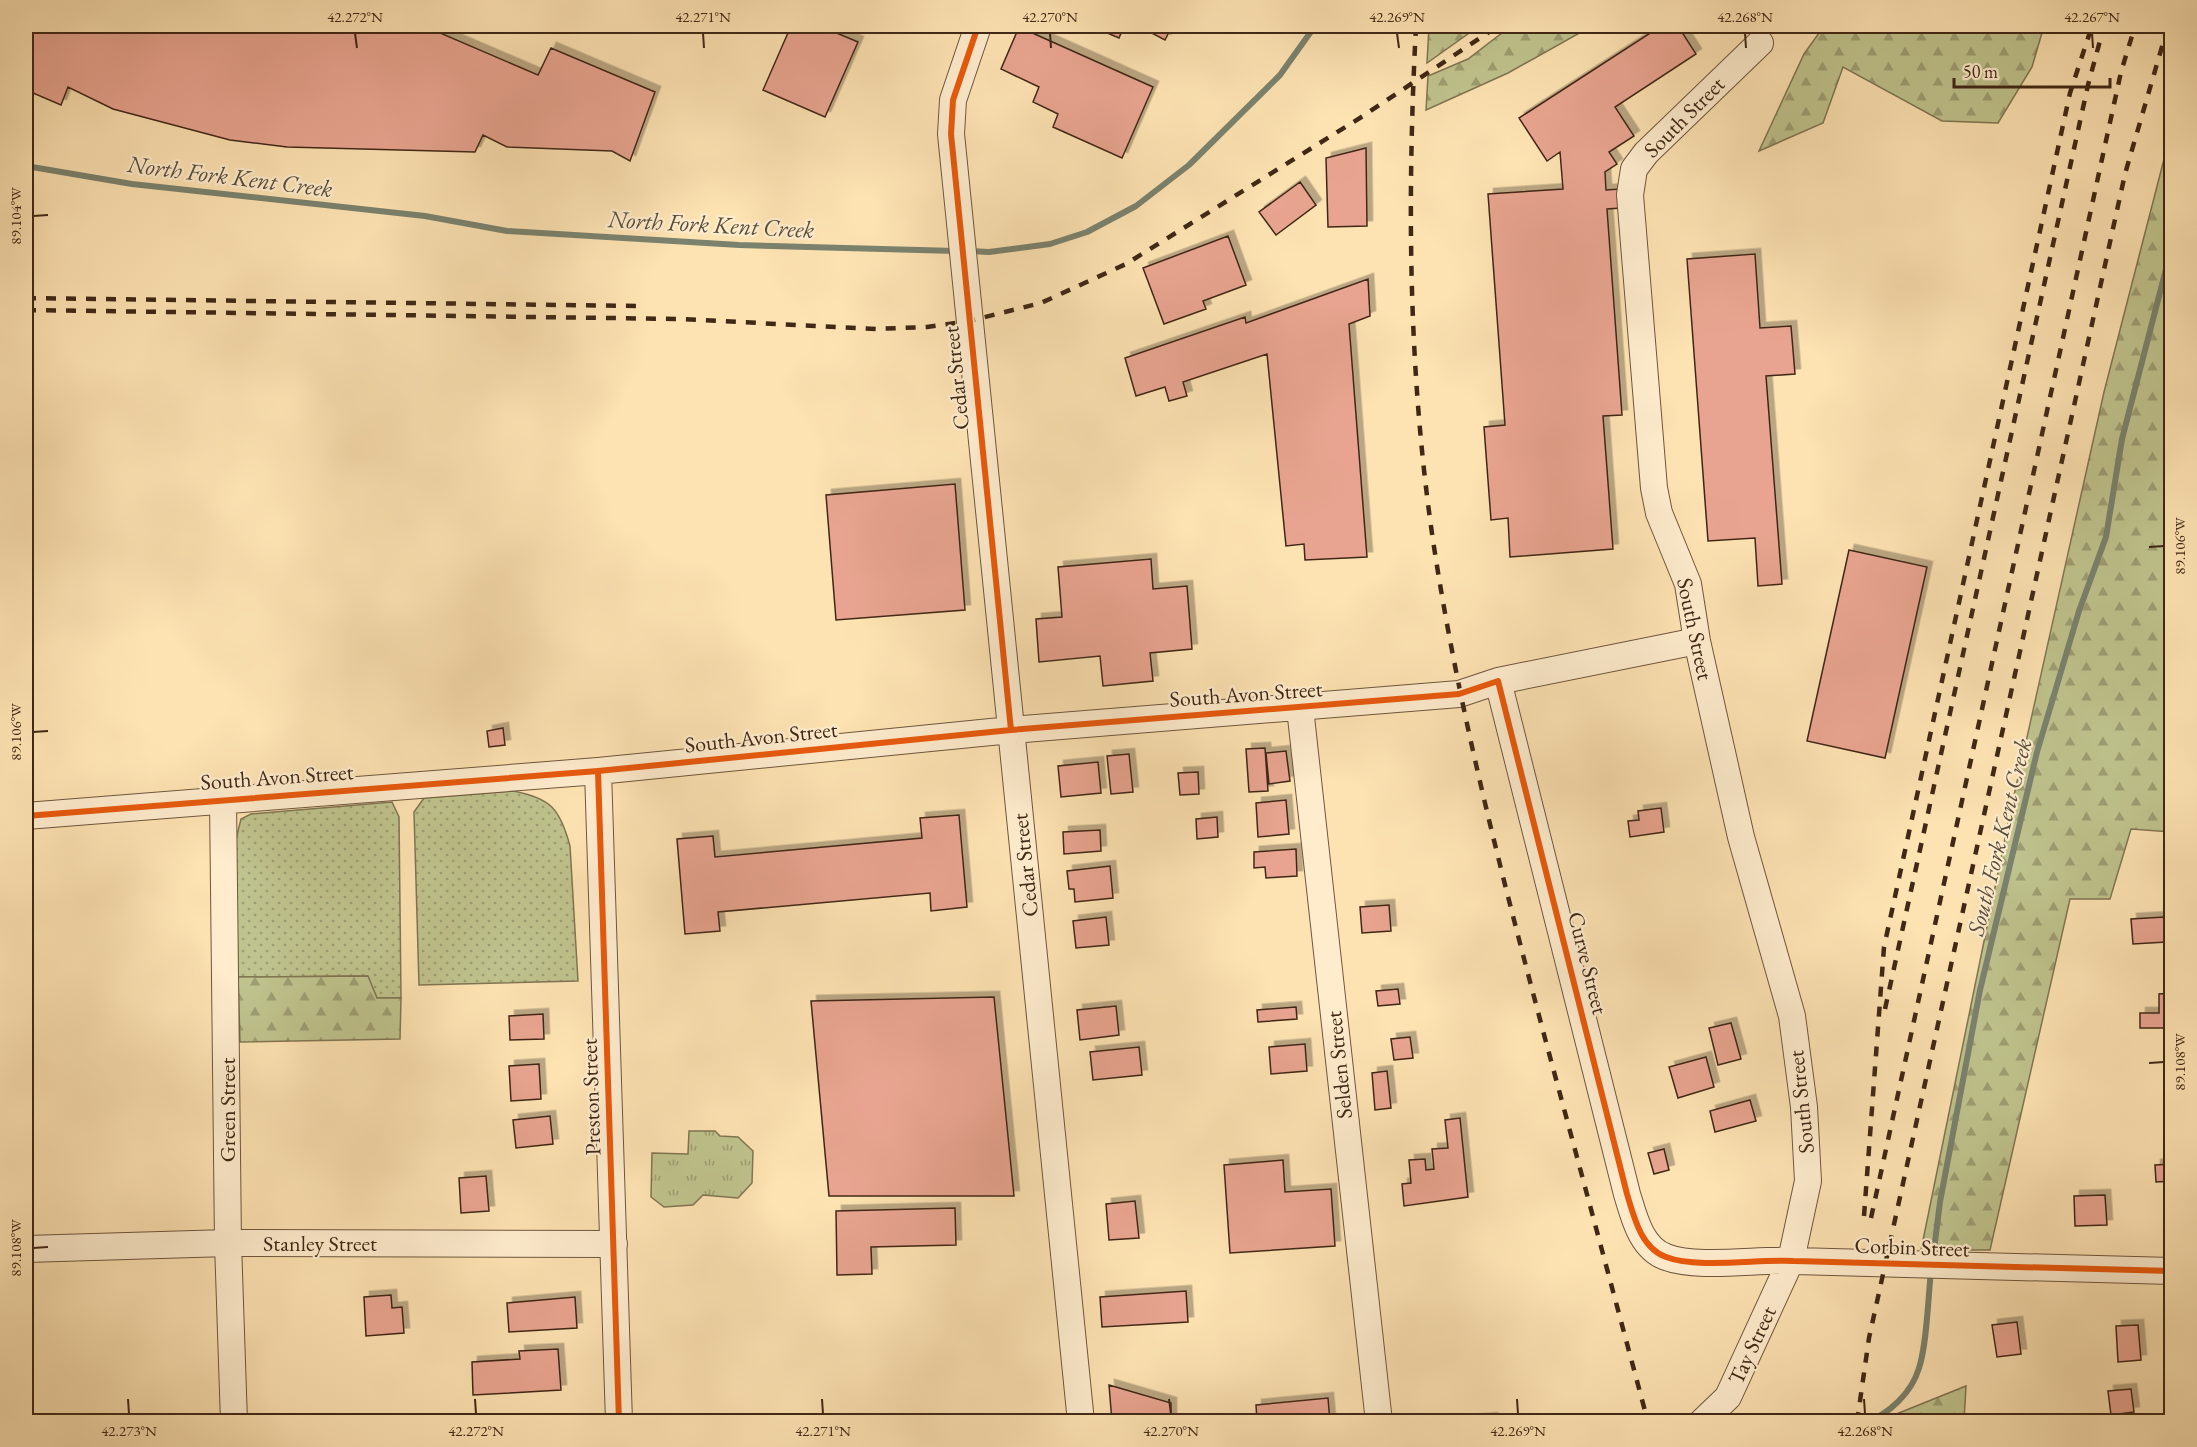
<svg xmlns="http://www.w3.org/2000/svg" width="2197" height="1447" font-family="'EB Garamond',serif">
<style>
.grass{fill:url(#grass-dots);stroke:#807552;stroke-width:1.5}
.forest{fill:url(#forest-firs);stroke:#807552;stroke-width:1.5}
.park{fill:url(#park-tufts);stroke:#807552;stroke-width:1.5}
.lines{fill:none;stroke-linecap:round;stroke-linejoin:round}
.stream{stroke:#7a826e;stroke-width:6}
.building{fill:#e8a490;stroke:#402716;stroke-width:1.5;filter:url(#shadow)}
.minor-casing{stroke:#6f563d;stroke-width:28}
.minor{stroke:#feeccd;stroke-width:26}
.rail{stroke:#402716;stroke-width:4.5;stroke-dasharray:10 10;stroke-linecap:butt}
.cycleway-casing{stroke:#feeccd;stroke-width:10}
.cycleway{stroke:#e8590c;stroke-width:6}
.ticks{fill:none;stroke:#402716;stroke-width:2}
.labels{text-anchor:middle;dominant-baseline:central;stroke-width:4.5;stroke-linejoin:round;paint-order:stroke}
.street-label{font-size:22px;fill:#402716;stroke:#feeccd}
.water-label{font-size:24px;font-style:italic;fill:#584d3b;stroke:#feeccd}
.neatline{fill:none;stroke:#402716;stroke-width:2}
.ticks-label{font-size:15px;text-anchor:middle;fill:#402716}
</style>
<defs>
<pattern id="grass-dots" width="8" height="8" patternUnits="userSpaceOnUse" patternTransform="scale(1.5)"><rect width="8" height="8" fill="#bfc38d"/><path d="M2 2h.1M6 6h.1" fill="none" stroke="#9d9e72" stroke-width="1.8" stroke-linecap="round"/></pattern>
<pattern id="forest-firs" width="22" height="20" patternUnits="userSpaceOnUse" patternTransform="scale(1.5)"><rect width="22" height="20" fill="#bfc38d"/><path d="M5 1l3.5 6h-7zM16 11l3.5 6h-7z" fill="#9d9e72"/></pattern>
<pattern id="park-tufts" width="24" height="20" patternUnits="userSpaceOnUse" patternTransform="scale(1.5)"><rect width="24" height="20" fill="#bfc38d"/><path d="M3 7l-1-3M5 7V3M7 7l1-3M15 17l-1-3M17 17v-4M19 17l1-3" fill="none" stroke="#9d9e72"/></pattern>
<filter id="shadow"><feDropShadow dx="5.5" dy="-5.5" stdDeviation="0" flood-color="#0004"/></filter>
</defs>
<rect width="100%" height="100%" fill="#fde2b2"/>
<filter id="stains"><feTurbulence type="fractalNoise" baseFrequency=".00333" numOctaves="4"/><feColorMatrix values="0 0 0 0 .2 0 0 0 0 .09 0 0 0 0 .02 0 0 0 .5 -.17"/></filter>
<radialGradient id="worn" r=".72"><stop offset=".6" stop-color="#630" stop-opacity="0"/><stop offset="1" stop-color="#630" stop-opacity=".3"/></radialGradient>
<!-- grass -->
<path class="grass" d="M513,791C551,798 560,809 570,846L578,981L419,985L414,812L424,798Z
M392,802L399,817L401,998H377L367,976L238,977L235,843L241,819L251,814Z"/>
<!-- forest -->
<path class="forest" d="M1429,26H1479L1427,63Z
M1511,26H1592L1508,73L1426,110L1428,76L1468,59Z
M1824,26H2044L2032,67L1998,123L1942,121L1843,67L1823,123L1759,151L1804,54Z
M2171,132V832L2131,829L2110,899H2070L1990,1250H1921L2011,809L2104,392Z
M368,976L377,998H401L400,1039L240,1042L238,977Z
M1966,1386L1964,1421H1879Z"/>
<!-- park -->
<path class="park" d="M689,1131H715L720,1136L738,1137L753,1151L752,1183L738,1198L703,1195L693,1205L664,1207L651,1197L652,1153L688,1154Z"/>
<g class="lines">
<!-- stream -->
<path class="stream" d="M26,166L132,184L425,216L507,231L739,245L956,251
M969,251L989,252L1050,244L1087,232L1136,206L1189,165L1280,75L1315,26
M1933,1258L1940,1202L1980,990L2037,752L2079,611L2106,537L2122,439L2172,246
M1865,1422C1889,1415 1912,1392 1919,1368C1927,1344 1928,1298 1931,1271"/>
</g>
<!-- building -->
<path class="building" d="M26,26H424L538,75L551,48L655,92L630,161L612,151L507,147L483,135L475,152L287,147L230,140L113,109L68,87L61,105L26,90Z
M791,26H820L858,42L825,117L763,90Z
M1091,26H1124L1119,38Z
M1146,26H1172L1165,40L1144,29Z
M1661,26H1678L1696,54L1615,107L1634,136L1609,152L1617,164L1605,172L1606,190L1620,189L1621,208L1607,209L1622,415L1603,416L1613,549L1510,557L1508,518L1491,520L1484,427L1505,425L1488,194L1563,189L1560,152L1547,161L1519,118Z
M1019,27L1153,87L1122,158L1053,127L1058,114L1033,102L1039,87L1001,69Z
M1366,148L1367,226L1328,227L1326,158Z
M1300,182L1316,205L1276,235L1259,212Z
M1228,236L1246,285L1203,301L1206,309L1164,324L1143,268Z
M1755,254L1760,328L1791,326L1795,374L1766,376L1782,584L1758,586L1755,538L1708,541L1687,259Z
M1368,279L1370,316L1349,324L1367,557L1305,560L1304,544L1286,546L1267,354L1183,382L1187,396L1169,401L1165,387L1136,396L1125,358L1245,317L1246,323Z
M955,484L965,610L836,620L826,495Z
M1849,550L1927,567L1885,758L1807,741Z
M1151,559L1153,589L1187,586L1192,649L1150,653L1153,681L1103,686L1100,656L1039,662L1036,619L1062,617L1058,567Z
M503,728L505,745L489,747L487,731Z
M1265,748L1268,791L1249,792L1246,749Z
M1286,751L1290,781L1269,784L1266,753Z
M1129,754L1133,792L1111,794L1107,756Z
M1098,762L1101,793L1061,797L1058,766Z
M1198,772L1199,794L1180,795L1178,773Z
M1286,800L1289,834L1258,837L1256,803Z
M1661,808L1664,832L1630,837L1628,821L1639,820L1638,811Z
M959,815L967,907L931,911L930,893L718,912L720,931L685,934L677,839L713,836L715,857L922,838L920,818Z
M1217,817L1218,837L1197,839L1196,819Z
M1100,830L1101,851L1064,854L1063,832Z
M1296,849L1297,876L1266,878L1265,867L1254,868V852Z
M1110,866L1113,898L1075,902L1074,889H1069L1067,871Z
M1389,905L1391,931L1362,933L1360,907Z
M1106,917L1109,945L1076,948L1073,921Z
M2164,917L2166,942L2133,944L2131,919Z
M1398,989L1400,1004L1378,1006L1376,991Z
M2172,993V1028H2140V1013H2159V994Z
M994,997L1014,1196H829L811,1001Z
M1116,1006L1119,1035L1080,1040L1077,1010Z
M1296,1007L1297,1019L1258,1022L1257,1010Z
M543,1014L544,1039L510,1040L509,1016Z
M1731,1023L1741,1059L1718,1065L1709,1028Z
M1410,1037L1413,1058L1394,1060L1391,1039Z
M1305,1044L1307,1071L1271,1074L1269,1047Z
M1139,1047L1142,1075L1093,1080L1090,1052Z
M1706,1057L1714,1087L1678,1098L1669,1067Z
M539,1064L541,1099L511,1101L509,1066Z
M1387,1071L1391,1108L1375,1110L1372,1073Z
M1750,1100L1756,1121L1715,1132L1710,1111Z
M550,1116L553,1144L516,1148L513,1120Z
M1460,1118L1468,1197L1404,1206L1402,1184L1411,1183L1409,1160L1425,1159L1426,1170L1434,1169L1432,1149L1448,1148L1445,1120Z
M1664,1149L1669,1170L1654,1174L1648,1153Z
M1283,1160L1285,1192L1331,1189L1335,1246L1230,1253L1224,1165Z
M2172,1164V1181L2156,1182L2155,1165Z
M486,1176L489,1211L461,1213L459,1178Z
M2105,1195L2107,1225L2075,1226L2074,1196Z
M1135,1201L1139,1238L1109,1240L1106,1204Z
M955,1208L956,1245L871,1247L872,1274L837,1275L836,1211Z
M1186,1291L1188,1322L1102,1327L1100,1297Z
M391,1295L392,1308L402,1307L404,1333L366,1336L364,1297Z
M575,1297L577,1328L509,1332L507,1303Z
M2017,1322L2021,1354L1997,1357L1992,1325Z
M2138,1325L2141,1360L2118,1362L2116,1326Z
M558,1349L561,1390L473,1395L472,1362L520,1359L519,1351Z
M1109,1385L1171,1403V1422H1112Z
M2131,1389L2134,1412L2111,1415L2108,1391Z
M1328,1398L1330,1422H1257L1256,1405Z
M1492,1418L1493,1422H1457V1421Z"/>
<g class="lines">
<defs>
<path id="minor" d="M978,26L953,100L951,134L1081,1422
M1498,681L1627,1194C1634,1217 1641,1248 1666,1257C1697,1269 1759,1259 1793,1261C1919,1265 2045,1268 2172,1271
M1300,708L1379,1422
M598,771L619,1422
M223,799L228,1243L234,1422
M26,816L598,771L1011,730L1459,694L1498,681L1697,641
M26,1249L228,1243L614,1244
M1702,1422L1728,1397L1791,1260L1808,1181L1804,1107L1792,1016L1741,837L1697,641L1688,584L1659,513L1654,488L1630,195L1634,169L1646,153L1760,43"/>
</defs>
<!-- minor casing -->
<use href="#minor" class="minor-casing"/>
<!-- minor -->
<use href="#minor" class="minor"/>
<!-- rail -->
<path class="rail" d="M1416,26C1407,198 1408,375 1434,547C1460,716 1502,876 1546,1042C1580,1168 1614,1295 1648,1422
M26,298L638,306
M26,310L680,319L876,329L927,327L969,321L1041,303L1126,264L1363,116L1498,26
M1885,1009L2088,85L2104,26
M1864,1216L1884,947L2070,93L2092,26
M1871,1218L2121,72L2135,26
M1857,1422L1869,1338L2125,174L2168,26"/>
<defs>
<path id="cycleway" d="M978,26L953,100L951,134L1011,730
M598,771L619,1422
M26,816L598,771L1011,730L1459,694L1498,681L1627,1194C1634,1217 1641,1248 1666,1257C1697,1269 1759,1259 1793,1261C1919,1265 2045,1268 2172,1271"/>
</defs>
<!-- cycleway casing -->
<use href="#cycleway" class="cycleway-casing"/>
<!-- cycleway -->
<use href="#cycleway" class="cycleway"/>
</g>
<!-- ticks -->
<path class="ticks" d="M355,33L357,48M703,33L704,48M1050,33L1051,48M1397,33L1399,48M1745,33L1746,48M2092,33L2093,48M33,216L48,215M2149,547L2164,546M33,732L48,731M2149,1063L2164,1062M33,1248L48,1247M128,1399L129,1414M475,1399L476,1414M822,1399L823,1414M1169,1399L1171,1414M1517,1399L1518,1414M1864,1399L1865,1414"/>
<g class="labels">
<!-- street labels -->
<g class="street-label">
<text transform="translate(1684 117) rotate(-45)">South Street</text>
<text transform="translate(956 378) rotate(-96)">Cedar Street</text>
<text transform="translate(1695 629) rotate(78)">South Street</text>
<text transform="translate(1246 694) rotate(-4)">South Avon Street</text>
<text transform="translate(761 737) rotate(-6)">South Avon Street</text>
<text transform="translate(277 777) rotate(-4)">South Avon Street</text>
<text transform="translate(1025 865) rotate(-96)">Cedar Street</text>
<text transform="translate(1588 963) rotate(76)">Curve Street</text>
<text transform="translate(1339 1065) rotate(-96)">Selden Street</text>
<text transform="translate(591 1097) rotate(-92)">Preston Street</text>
<text transform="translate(1801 1102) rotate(-96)">South Street</text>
<text transform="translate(227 1110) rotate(-90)">Green Street</text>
<text x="320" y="1243">Stanley Street</text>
<text transform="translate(1912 1247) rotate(2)">Corbin Street</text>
<text transform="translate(1752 1345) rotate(-65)">Tay Street</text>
</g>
<!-- water labels -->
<g class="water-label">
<text transform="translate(230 176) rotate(7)">North Fork Kent Creek</text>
<text transform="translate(711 224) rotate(3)">North Fork Kent Creek</text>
<text transform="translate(1999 837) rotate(-76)">South Fork Kent Creek</text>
</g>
</g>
<!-- margin -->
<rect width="2197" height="1447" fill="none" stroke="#fde2b2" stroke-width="66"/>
<!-- scale -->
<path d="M1954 78v9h156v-9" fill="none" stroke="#402716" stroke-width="3"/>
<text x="1963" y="78" font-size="18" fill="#402716" stroke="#feeccd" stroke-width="4.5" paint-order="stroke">50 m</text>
<rect x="33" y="33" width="2131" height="1381" class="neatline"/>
<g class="ticks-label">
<text x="355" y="22">42.272°N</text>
<text x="703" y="22">42.271°N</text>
<text x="1050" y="22">42.270°N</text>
<text x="1397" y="22">42.269°N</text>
<text x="1745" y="22">42.268°N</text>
<text x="2092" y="22">42.267°N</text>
<text transform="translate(16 216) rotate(-90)" y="5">89.104°W</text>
<text transform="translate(2180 546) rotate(-90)" y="5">89.106°W</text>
<text transform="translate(16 732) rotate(-90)" y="5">89.106°W</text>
<text transform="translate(2180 1062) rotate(-90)" y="5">89.108°W</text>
<text transform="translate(16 1248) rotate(-90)" y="5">89.108°W</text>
<text x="129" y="1436">42.273°N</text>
<text x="476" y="1436">42.272°N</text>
<text x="823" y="1436">42.271°N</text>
<text x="1171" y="1436">42.270°N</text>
<text x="1518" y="1436">42.269°N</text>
<text x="1865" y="1436">42.268°N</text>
</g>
<rect width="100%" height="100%" filter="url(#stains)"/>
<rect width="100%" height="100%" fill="url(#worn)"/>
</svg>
